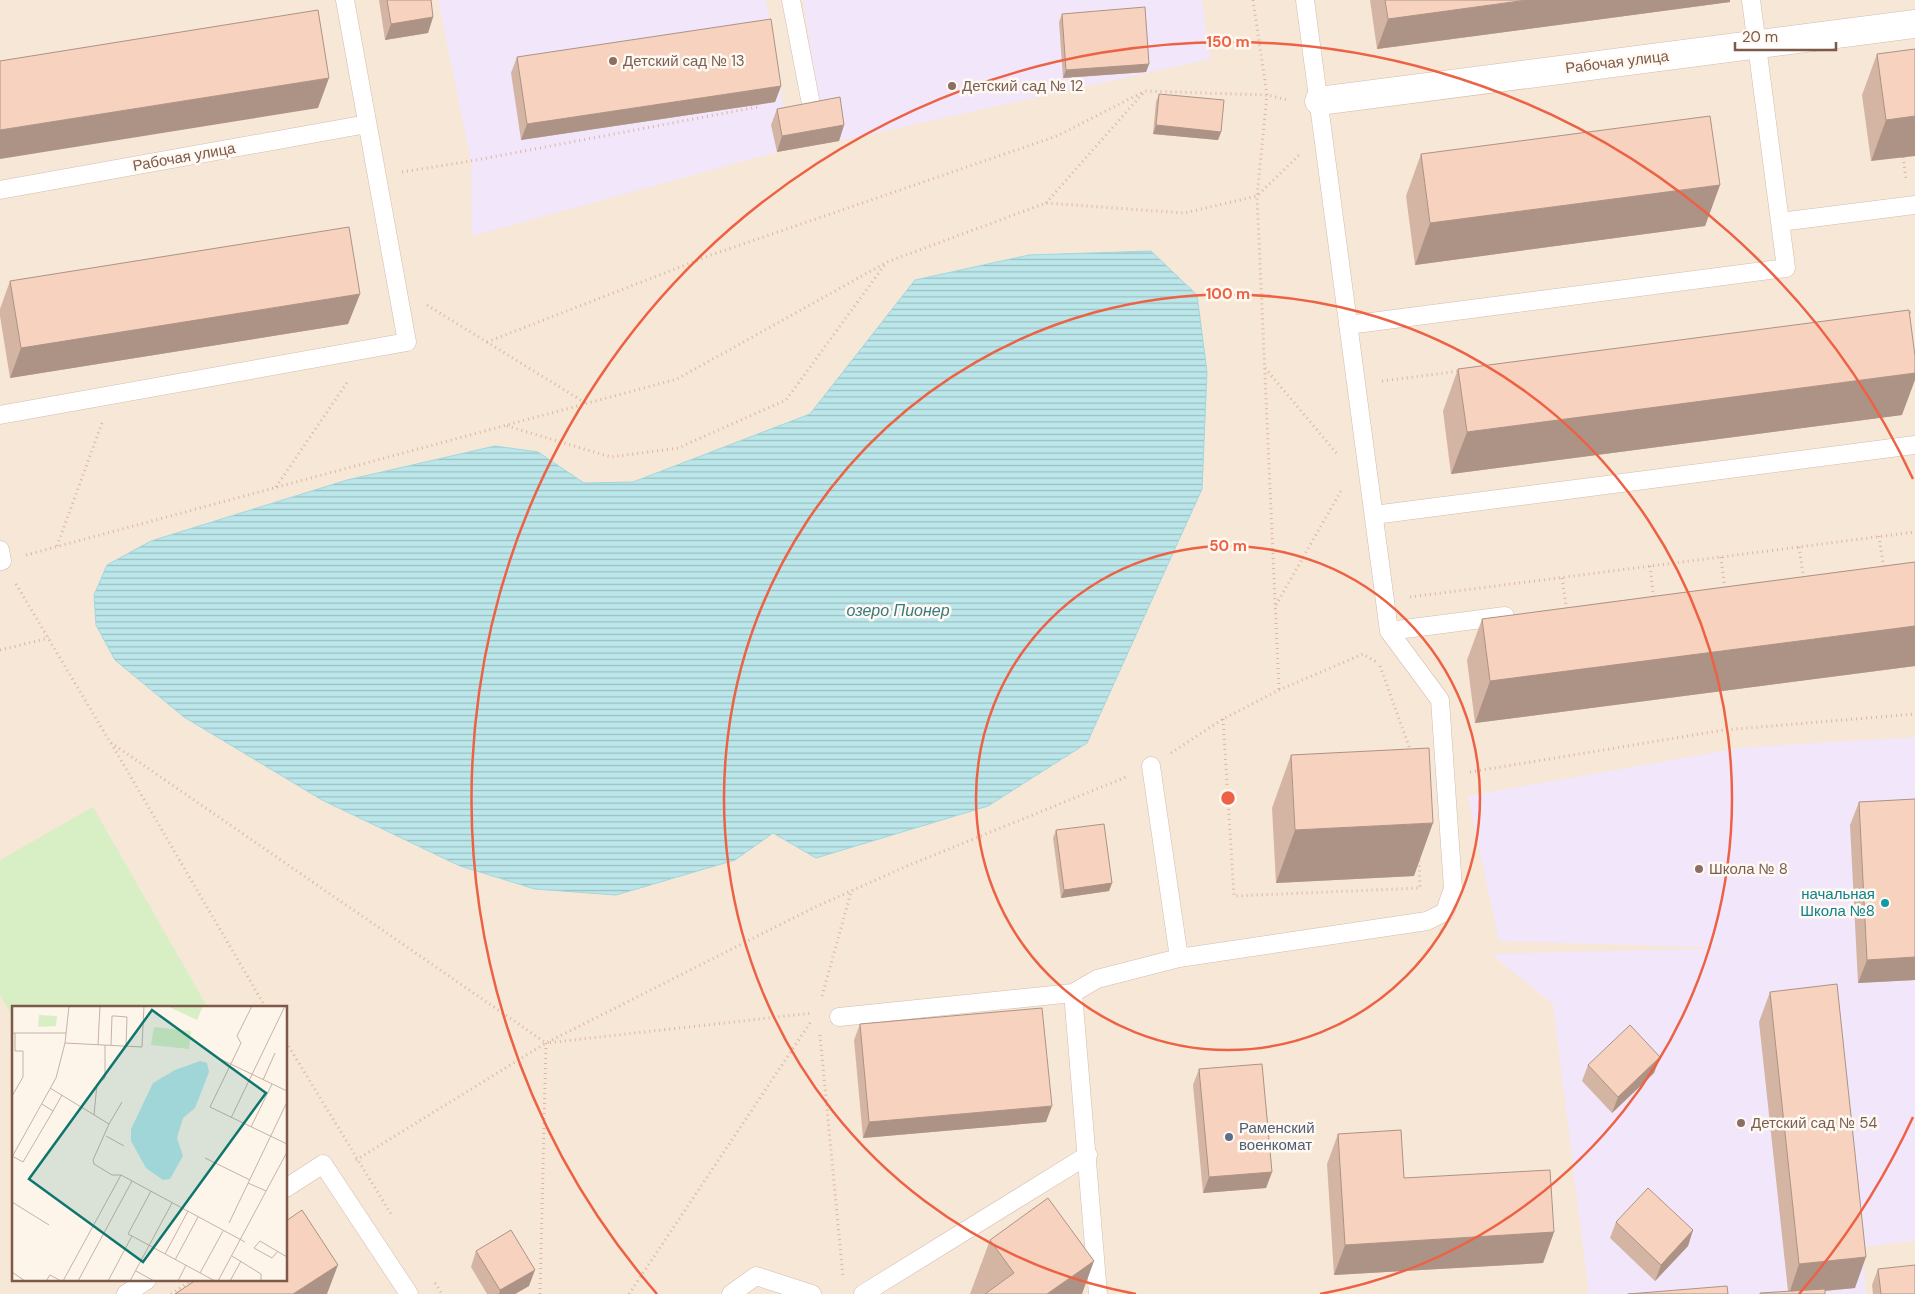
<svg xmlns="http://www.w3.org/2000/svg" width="1915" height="1294" font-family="'DM Sans',sans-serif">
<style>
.residential{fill:#f7e7d7;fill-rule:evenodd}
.education{fill:#f2e6fb}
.pitch{fill:#d8efc6}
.water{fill:url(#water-rules);stroke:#a0d8de}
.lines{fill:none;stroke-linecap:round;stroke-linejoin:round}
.lane-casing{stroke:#d3bcad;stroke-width:19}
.street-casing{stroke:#d3bcad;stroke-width:29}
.path{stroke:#ddb5a0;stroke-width:3;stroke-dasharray:1 4;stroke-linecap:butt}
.lane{stroke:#fff;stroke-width:18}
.street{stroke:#fff;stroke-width:28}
.wall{fill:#d4b5a3}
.shaded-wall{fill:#ad9385}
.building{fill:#f7d2be;stroke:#ad9385}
.ring{fill:none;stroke:#ed6244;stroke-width:2.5}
.education-dot{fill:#8d6e63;stroke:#fff9f2;stroke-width:2}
.culture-dot{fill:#0f9aa8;stroke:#fff9f2;stroke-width:2}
.service-dot{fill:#5c6f8a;stroke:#fff9f2;stroke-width:2}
.labels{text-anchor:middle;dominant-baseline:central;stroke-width:5;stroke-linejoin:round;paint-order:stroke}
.education-label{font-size:15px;fill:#785e54;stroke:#fff9f2;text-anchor:start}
.street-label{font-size:15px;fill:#7d5949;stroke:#fff9f2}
.culture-label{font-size:15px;fill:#0d838f;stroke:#fff9f2;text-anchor:end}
.service-label{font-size:15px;fill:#4e5e75;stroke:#fff9f2;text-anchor:start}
.water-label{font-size:16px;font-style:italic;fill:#3a7b83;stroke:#fff9f2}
.inset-road{fill:none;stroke:#c6b2a5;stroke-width:1}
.view{fill:#0f766e;fill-opacity:0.15;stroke:#0f766e;stroke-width:2.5}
.inset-edge{fill:none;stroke:#7d5949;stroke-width:2.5}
.centre{fill:#ed6244;stroke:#fff9f2;stroke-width:2.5}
.ring-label{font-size:15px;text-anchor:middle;font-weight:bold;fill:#ed6244;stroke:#fff9f2;stroke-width:5;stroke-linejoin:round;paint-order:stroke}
</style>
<defs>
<pattern id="water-rules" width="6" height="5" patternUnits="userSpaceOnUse" patternTransform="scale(1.25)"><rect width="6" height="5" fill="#bbe7eb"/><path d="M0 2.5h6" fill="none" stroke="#9dbec0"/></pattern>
</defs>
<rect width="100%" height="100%" fill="#fef5ea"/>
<!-- residential -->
<path class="residential" d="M0,0H1915V1294H0ZM14,1008H286V1280H14Z"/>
<!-- education -->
<path class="education" d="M438,0H766L786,122L771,125L777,152L472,236L471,161Z
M803,0H1202L1210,59L839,141L821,116Z
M1915,737V1241L1863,1247L1866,1294H1589L1553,1004L1491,954L1736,948L1499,941L1468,796L1740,748Z"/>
<!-- pitch -->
<path class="pitch" d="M93,807L208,1008H14V1019L0,995V860Z"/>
<!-- water -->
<path class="water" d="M1151,251L1197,295L1207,372L1202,489L1087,743L988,806L816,858L773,833L735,860L616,895L535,889L460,866L322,800L184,717L115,660L96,625L94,595L107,565L151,541L347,480L495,446L538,452L584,483L633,482L810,414L915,280L1029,255Z"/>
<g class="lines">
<defs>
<path id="lane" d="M791,0L810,99
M1751,0L1780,222
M0,190L367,124
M1348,325L1786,268L1780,222L1915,205
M0,415L407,342L345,0
M1374,515L1915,445
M0,550L2,561
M1389,631L1505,616
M1151,766L1179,958
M839,1017L1073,993
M286,1188L323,1164L409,1294
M126,1294L147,1280
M731,1294L756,1276L812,1294
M863,1294L1088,1155
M1098,1294L1073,993L1097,979L1179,958L1427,921L1445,912L1453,888L1440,700L1389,631L1305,0"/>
<path id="street" d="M1319,101L1915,24"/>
</defs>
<!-- lane casing -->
<use href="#lane" class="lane-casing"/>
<!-- street casing -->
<use href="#street" class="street-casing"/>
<!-- path -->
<path class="path" d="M1253,0L1267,95L1257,196L1279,690
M1903,157L1906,179
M402,172L471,161L757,107
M1046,203L1145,91L1267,95L1288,100
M427,305L587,404
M1905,313L1915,312
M487,342L711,255L1057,136L1145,91
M1265,368L1338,455
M1382,381L1460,371
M507,426L611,457L678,448L786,400L886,263
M276,487L348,381
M1879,536L1884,570
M57,546L102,423
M1799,547L1804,581
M26,555L677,379L887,262L1046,203L1184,213L1257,196L1299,155
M1721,557L1725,591
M1650,566L1654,600
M1562,578L1567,612
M16,584L110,742L546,1043
M1410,597L1915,532
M1276,605L1342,489
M0,650L49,638
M1380,666L1411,752
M1223,719L1234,896L1420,888L1419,859
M111,743L266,1008
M1171,753L1223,719L1279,690L1363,654L1378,663
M1470,772L1724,730L1915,714
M822,996L851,892
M820,1035L843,1277
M286,1042L391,1214
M356,1160L546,1043L813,908L907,866L1126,777
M435,1283L442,1294
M171,1294L192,1280
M540,1294L546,1043L813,1013
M629,1294L812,1020"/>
<!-- lane -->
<use href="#lane" class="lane"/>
<!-- street -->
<use href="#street" class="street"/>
</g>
<!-- wall -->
<path class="wall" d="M379,0H431L433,17L428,33L385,40Z
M1370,0H1730V2L1377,49Z
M1062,14L1149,64L1146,72L1063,78L1059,22Z
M1915,49L1871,161L1862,95L1877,54Z
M517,57L781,86L775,102L521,140L511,73Z
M1159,94L1221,132L1218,140L1153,134L1156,102Z
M777,109L844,125L839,141L777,152L771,125Z
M1421,154L1720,185L1705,226L1415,265L1406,196Z
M10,281L360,294L348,324L10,378L0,316V309Z
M1458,369L1902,415L1451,474L1443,411Z
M1915,562V666L1475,723L1467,660L1482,619Z
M1291,755L1414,876L1276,883L1272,808Z
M1915,799V980L1858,983L1850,825L1859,802Z
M1056,830L1112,883L1109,891L1061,898L1053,838Z
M1770,992L1855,1288L1825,1291H1788L1759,1022Z
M860,1024L1046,1122L863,1138L854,1040Z
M1660,1057L1654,1073L1612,1113L1582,1081L1588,1065Z
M1199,1069L1272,1172L1266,1188L1203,1193L1193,1085Z
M1338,1134L1404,1178L1554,1232L1543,1263L1334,1275L1327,1164Z
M1616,1222L1693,1230L1688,1246L1655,1281L1610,1238Z
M990,1240L1082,1294H970Z
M476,1251L529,1286L515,1294H487L471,1267Z
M1878,1269L1915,1294H1873L1872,1285Z"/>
<!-- shaded-wall -->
<path class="shaded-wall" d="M1527,0H1730V2L1377,49L1388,19Z
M433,17L428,33L385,40L391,24Z
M1149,64L1146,72L1063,78L1066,70Z
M329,78L318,108L0,159V130Z
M781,86L775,102L521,140L527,124Z
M1915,116V156L1871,161L1886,120Z
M844,125L839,141L777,152L782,136Z
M1156,125L1221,132L1218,140L1153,134Z
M1720,185L1705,226L1415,265L1430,223Z
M360,294L348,324L10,378L21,348Z
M1915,373V380L1902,415L1451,474L1467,432Z
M1915,626V666L1475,723L1490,681Z
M1433,823L1414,876L1276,883L1295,830Z
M1112,883L1109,891L1061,898L1064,890Z
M1915,957V980L1858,983L1867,960Z
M1660,1057L1654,1073L1612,1113L1618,1097Z
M1052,1106L1046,1122L863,1138L869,1122Z
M1272,1172L1266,1188L1203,1193L1209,1177Z
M1693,1230L1688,1246L1655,1281L1661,1265Z
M1554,1232L1543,1263L1334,1275L1345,1245Z
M1866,1257L1855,1288L1789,1294L1799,1264Z
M1094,1261L1082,1294H1047Z
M338,1265L327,1294H293Z
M535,1270L529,1286L515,1294H499L500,1290Z"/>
<!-- building -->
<path class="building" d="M387,0H431L433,17L391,24Z
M1385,0H1527L1388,19Z
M1145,7L1149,64L1066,70L1062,14Z
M318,10L329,78L0,130V61Z
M771,19L781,86L527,124L517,57Z
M1915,49V116L1886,120L1877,54Z
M1159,94L1224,100L1221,132L1156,125Z
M840,97L844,125L782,136L777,109Z
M1710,116L1720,185L1430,223L1421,154Z
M349,227L360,294L21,348L10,281Z
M1909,310L1915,356V373L1467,432L1458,369Z
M1915,562V626L1490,681L1482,619Z
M1429,748L1433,823L1295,830L1291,755Z
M1915,799V957L1867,960L1859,802Z
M1104,824L1112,883L1064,890L1056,830Z
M1837,984L1866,1257L1799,1264L1770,992Z
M1042,1008L1052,1106L869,1122L860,1024Z
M1630,1025L1660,1057L1618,1097L1588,1065Z
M1262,1064L1272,1172L1209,1177L1199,1069Z
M1401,1130L1404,1178L1550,1170L1554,1232L1345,1245L1338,1134Z
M1648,1188L1693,1230L1661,1265L1616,1222Z
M1048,1198L1094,1261L1047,1294H985L1014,1273L990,1240Z
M302,1210L338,1265L293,1294H175L196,1280H286V1221Z
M511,1230L535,1270L500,1290L476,1251Z
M1915,1265V1294H1881L1878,1269Z
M1727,1286L1728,1294H1628Z
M1825,1289V1294H1760V1293Z"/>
<!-- distance rings -->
<g class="ring">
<circle cx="1228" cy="798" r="252"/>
<path d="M1136 1294A504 504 0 1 1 1320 1294"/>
<path d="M1913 1117A756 756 0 0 1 1799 1294M657 1294A756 756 0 1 1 1913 479"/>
</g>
<!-- markers -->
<g class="education-dot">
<circle cx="613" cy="61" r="5"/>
<circle cx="952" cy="86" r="5"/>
<circle cx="1699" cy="869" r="5"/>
<circle cx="1741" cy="1123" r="5"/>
</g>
<circle class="culture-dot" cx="1885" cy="903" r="5"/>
<circle class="service-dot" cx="1229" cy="1137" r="5"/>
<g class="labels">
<!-- education labels -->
<g class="education-label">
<text x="623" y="61">Детский сад № 13</text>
<text x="962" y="86">Детский сад № 12</text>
<text x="1709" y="869">Школа № 8</text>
<text x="1751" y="1123">Детский сад № 54</text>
</g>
<!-- street labels -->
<g class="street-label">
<text transform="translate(1617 62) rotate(-7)">Рабочая улица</text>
<text transform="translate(184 157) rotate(-10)">Рабочая улица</text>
</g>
<!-- culture labels -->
<g class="culture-label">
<text x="1875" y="894">начальная<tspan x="1875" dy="17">Школа №8</tspan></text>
</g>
<!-- service labels -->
<g class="service-label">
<text x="1239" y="1128">Раменский<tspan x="1239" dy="17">военкомат</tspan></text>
</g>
<!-- water labels -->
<g class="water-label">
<text x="898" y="610">озеро Пионер</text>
</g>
</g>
<!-- overview -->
<g transform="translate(12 1006)">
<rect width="275" height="275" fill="#fef5ea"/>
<path d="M27,9L45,10L44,20L26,21Z" fill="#d8efc6"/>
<path d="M155,0H191L185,14ZM142,21L179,25L177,43L139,39Z" fill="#d8efc6"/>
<path d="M188,55L195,57L197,66L183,102L171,112L165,132L171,150L158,173L151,174L134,162L119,135V123L141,77L163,64Z" fill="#bbe7eb"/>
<path class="inset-road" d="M240,0L225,30L229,37L198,101L275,138M0,27H54M53,37L130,41L132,0M86,39L88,0M99,39L100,10H103L115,11L114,40M204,51L275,85M251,74L263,47M38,82L97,118L81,154L82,158L100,169H109L233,236M0,90L11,71V45H3V27M30,98L41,105L50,89M82,109L85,78L93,72V39M219,112L273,0M97,118L110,96M239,121L260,78M94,130L112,140M0,150L11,156L41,105M0,151L44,72L53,37L57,0M193,152L238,174M236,177L254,185M0,196L37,219M217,217L275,96M120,230L203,275M242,242L248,235L275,251M242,242L260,252L266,245M153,248L176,205M220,250L249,268V275M163,254L186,211M124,265L142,275M0,266L13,275M188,267L211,225M34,275L38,269L49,275M51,275L109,169M66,275L120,175M96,275L120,230L116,228L139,185M118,275L160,197M166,275L174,259M206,275L275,146M218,275L229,255"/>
<path class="view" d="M140,4L254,87L131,256L17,173Z"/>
<rect width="275" height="275" class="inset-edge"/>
</g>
<circle cx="1228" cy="798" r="8" class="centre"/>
<g class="ring-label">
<text x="1228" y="47">150 m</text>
<text x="1228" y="299">100 m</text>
<text x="1228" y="551">50 m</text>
</g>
<!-- scale -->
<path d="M1735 42v8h101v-8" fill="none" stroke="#7d5949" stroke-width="2.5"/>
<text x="1742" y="42" font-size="15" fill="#7d5949" stroke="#fff9f2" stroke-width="4" paint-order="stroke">20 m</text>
</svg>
